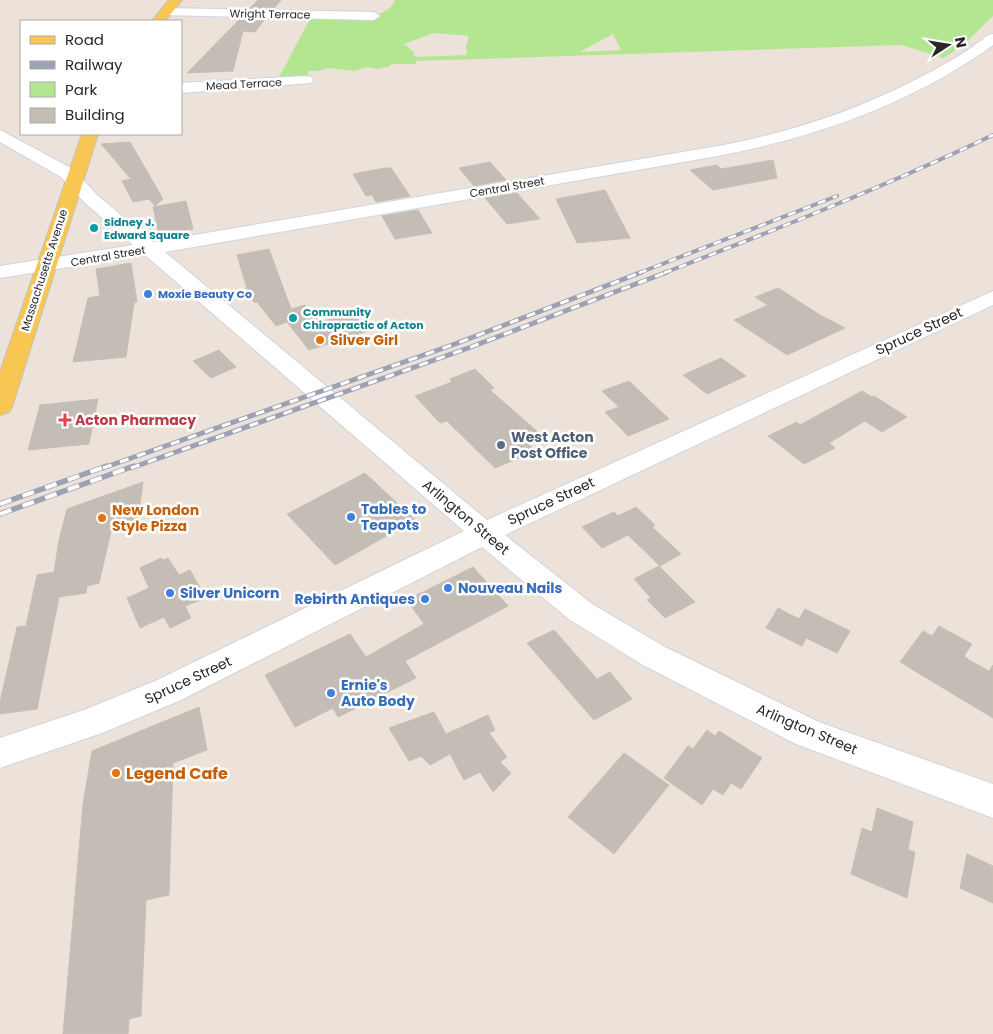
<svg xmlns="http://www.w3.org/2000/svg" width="993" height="1034" font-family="Poppins,sans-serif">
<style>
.green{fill:#b4e692;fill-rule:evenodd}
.building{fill:#c3bdb5;stroke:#c7bfb3}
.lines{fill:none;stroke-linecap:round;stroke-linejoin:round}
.minor-casing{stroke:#ced4e3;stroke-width:2}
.major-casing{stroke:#c3c3c3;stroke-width:2}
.minor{fill:#fff;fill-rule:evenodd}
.major{fill:#f8c652;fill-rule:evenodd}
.rail-far2-casing{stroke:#9ca1b4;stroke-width:4}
.rail-far1-casing{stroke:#9ca1b4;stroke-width:5}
.rail-casing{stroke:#9ca1b4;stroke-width:5.5}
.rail-far2{stroke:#fff;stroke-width:2.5;stroke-dasharray:8;stroke-linecap:butt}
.rail-far1{stroke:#fff;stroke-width:3;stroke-dasharray:9;stroke-linecap:butt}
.rail{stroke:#fff;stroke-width:4;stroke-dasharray:12;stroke-linecap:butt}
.culture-dot{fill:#0f9aa8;stroke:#fff;stroke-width:2}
.shop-dot{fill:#3f7fe0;stroke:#fff;stroke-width:2}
.food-dot{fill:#e8710a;stroke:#fff;stroke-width:2}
.health-dot{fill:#e0444e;stroke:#fff;stroke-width:2}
.service-dot{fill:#5c6f8a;stroke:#fff;stroke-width:2}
.labels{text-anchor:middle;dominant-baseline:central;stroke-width:5;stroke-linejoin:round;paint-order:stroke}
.far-street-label{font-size:11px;fill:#282828;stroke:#fff}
.far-culture-label{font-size:11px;font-weight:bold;fill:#0d838f;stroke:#fff;text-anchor:start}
.far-shop-label{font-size:11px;font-weight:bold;fill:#366cbe;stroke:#fff;text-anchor:start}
.street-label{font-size:14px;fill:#282828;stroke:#fff}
.food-label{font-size:14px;font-weight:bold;fill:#c56008;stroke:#fff;text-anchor:start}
.health-label{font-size:14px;font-weight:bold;fill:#be3a42;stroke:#fff;text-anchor:start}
.service-label{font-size:14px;font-weight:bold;fill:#4e5e75;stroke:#fff;text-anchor:start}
.shop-label{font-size:14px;font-weight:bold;fill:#366cbe;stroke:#fff;text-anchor:start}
.near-food-label{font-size:16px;font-weight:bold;fill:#c56008;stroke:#fff;text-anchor:start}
</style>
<rect width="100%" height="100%" fill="#ece2d9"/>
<!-- green -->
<path class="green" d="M395,0H993V16L962,46L943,58L901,45L416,61V64H392L388,67L378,69L368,67L354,71L329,68L318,71H308V75L279,77L310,19H372L391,7ZM434,33L469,36L466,46L467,55L415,57L413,51L404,44ZM613,34L621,50L580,52Z"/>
<!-- building -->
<path class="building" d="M258,0H281L274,8H250Z
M240,19H265L255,32L243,31L233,71L187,73Z
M130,142L163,199L155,206L149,199L133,202L122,181L131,179L101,144Z
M773,160L777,178L713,190L690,170L717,165L721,169Z
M490,162L506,180L474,186L459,168Z
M385,168H391L410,196L376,202L372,195L366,196L353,174Z
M605,190L630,238L577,243L556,199Z
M517,193L540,219L507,224L485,198Z
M186,201L193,229L159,234L153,207Z
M418,210L432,233L395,239L382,216Z
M269,249L291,309L305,305L320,322L353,313L368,331L309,350L287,322L276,326L257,302H254L248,292L237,255Z
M131,263L137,302L134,303L126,357L73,362L88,298L100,296L96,269Z
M778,288L820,315L845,328L787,355L734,320L768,305L755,297Z
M219,350L236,367L211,378L193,361Z
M721,358L746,376L707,394L683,375Z
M475,369L494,388L490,390L539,433L523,439L536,451L495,468L447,421L440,423L415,396L452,382L450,379Z
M629,381L669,419L628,436L605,412L619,407L602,391Z
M862,391L872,397L874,396L907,417L882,432L865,421L829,443L835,448L804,464L768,436L797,422L800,425Z
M98,399L89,444L28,450L40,405Z
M365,473L415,520L335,565L287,514Z
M143,482L137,527L123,532L115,514L99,583L87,586L86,593L59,597L37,709L0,714V702L17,627L26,626L37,575L54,572L59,540L67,509Z
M636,507L655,525L652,527L681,554L660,566L628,535L602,548L582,527L614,512L618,516Z
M161,558L163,560L168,558L179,575L190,570L206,598L185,606L191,618L170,628L164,617L140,628L127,598L149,588L140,568Z
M659,566L695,602L665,618L647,600L651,598L634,579Z
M473,567L508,606L405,661L416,678L338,717L333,708L295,727L265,675L350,634L366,657L424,624L407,600Z
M778,608L799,619L805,609L850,631L837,653L806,638L802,646L766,628Z
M939,626L972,644L964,656L969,660L989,671L993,665V718L900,662L923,631L932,636Z
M554,630L597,679L610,672L632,699L594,720L527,643Z
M199,707L207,750L173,763L169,895L146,900L141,1016L129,1019L128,1034H63L83,804L92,751Z
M434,712L446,734L488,715L495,730L489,733L507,757L500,762L511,773L493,792L480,772L464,780L450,754L430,765L421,756L409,761L389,728Z
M707,730L715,736L719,731L762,758L741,789L731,783L723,795L713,789L702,805L664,778L688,746L693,749Z
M624,753L669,785L614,854L568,817Z
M877,808L913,822L908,850L915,852L907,898L851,874L862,828L872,832Z
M967,854L993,866V903L960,888Z"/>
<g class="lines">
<defs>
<path id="minor" d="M166,8L374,12L380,16L374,20L161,15L160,12Z
M993,34V45L982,53C902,107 812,138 718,156L165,252L487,520L993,291V305L505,535L592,604L665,647L819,722L993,784V818L796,744L643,665L570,620L482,547L179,701L102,733L0,768V738L84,710L155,681L464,531L145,255L0,278V266L133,245L85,203L61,177L0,142V130L73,169L97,195L153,242L718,146C788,133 853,112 917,79C942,66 966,53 988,35Z
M306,76L311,77L313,80L311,83L181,93V83Z"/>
<path id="major" d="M169,0H182L165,21H152Z
M82,134H98L12,407L9,412L0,415V372Z"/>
</defs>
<!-- minor casing -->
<use href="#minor" class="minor-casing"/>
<!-- major casing -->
<use href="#major" class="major-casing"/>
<!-- minor -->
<use href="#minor" class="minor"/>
<!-- major -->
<use href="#major" class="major"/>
<defs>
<path id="rail-far2" d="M639,273L837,196
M664,273C775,230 886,186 993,135"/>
<path id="rail-far1" d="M103,468L455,344L642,272
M131,468L471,347L667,272"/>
<path id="rail" d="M0,504L107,466
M0,514L134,466"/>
</defs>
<!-- rail-far2 casing -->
<use href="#rail-far2" class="rail-far2-casing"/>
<!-- rail-far1 casing -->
<use href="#rail-far1" class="rail-far1-casing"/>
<!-- rail casing -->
<use href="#rail" class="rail-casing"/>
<!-- rail-far2 -->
<use href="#rail-far2" class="rail-far2"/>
<!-- rail-far1 -->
<use href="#rail-far1" class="rail-far1"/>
<!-- rail -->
<use href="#rail" class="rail"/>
</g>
<!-- markers -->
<g class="culture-dot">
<circle cx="94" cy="228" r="5"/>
<circle cx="293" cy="318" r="5"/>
</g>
<g class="shop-dot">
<circle cx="148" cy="294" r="5"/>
<circle cx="351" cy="517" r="5"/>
<circle cx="448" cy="588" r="5"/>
<circle cx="170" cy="593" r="5"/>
<circle cx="425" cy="599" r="5"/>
<circle cx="331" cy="693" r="5"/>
</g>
<g class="food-dot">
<circle cx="320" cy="340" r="5"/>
<circle cx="102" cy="518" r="5"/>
<circle cx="116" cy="773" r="5"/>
</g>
<path class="health-dot" d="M62.5 412.5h5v5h5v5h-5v5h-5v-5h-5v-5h5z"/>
<circle class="service-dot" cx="501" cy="445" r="5"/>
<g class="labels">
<!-- far-street labels -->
<g class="far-street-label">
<text transform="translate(270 14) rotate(1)">Wright Terrace</text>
<text transform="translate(244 84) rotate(-3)">Mead Terrace</text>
<text transform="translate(507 187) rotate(-10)">Central Street</text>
<text transform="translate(108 256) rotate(-10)">Central Street</text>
<text transform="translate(44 270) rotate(-72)">Massachusetts Avenue</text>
</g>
<!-- far-culture labels -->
<g class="far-culture-label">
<text x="104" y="222">Sidney J.<tspan x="104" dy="13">Edward Square</tspan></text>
<text x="303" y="312">Community<tspan x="303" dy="13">Chiropractic of Acton</tspan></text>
</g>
<!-- far-shop labels -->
<g class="far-shop-label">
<text x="158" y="294">Moxie Beauty Co</text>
</g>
<!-- street labels -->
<g class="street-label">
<text transform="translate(919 331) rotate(-25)">Spruce Street</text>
<text transform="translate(551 501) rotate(-25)">Spruce Street</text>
<text transform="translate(466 517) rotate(40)">Arlington Street</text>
<text transform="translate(188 680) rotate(-25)">Spruce Street</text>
<text transform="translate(807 729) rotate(23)">Arlington Street</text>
</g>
<!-- food labels -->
<g class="food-label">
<text x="330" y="340">Silver Girl</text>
<text x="112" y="510">New London<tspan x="112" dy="16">Style Pizza</tspan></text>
</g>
<!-- health labels -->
<g class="health-label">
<text x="75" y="420">Acton Pharmacy</text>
</g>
<!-- service labels -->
<g class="service-label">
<text x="511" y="437">West Acton<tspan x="511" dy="16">Post Office</tspan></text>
</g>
<!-- shop labels -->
<g class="shop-label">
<text x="361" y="509">Tables to<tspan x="361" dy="16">Teapots</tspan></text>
<text x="458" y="588">Nouveau Nails</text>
<text x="180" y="593">Silver Unicorn</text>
<text x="415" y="599" text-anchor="end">Rebirth Antiques</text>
<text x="341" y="685">Ernie's<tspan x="341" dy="16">Auto Body</tspan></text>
</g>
<!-- near-food labels -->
<g class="near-food-label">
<text x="126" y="773">Legend Cafe</text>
</g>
</g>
<!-- legend -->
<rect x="20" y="20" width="162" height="115" fill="#ffffff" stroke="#a9a9a9"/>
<rect x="30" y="36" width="25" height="8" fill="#f8c652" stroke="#a9a9a9"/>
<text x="65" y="45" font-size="15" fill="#282828">Road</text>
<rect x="30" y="61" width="25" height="8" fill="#9ca1b4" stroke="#a9a9a9"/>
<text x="65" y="70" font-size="15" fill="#282828">Railway</text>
<rect x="30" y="82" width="25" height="15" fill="#b4e692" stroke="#a9a9a9"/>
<text x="65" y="95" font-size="15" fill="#282828">Park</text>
<rect x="30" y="108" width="25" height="15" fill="#c3bdb5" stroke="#a9a9a9"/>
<text x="65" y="120" font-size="15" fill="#282828">Building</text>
<!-- north arrow -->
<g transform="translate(948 45) rotate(78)" stroke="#ffffff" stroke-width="4" paint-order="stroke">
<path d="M0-4L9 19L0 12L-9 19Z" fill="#282828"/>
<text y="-8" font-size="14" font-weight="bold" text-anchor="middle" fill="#282828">N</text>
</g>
</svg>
